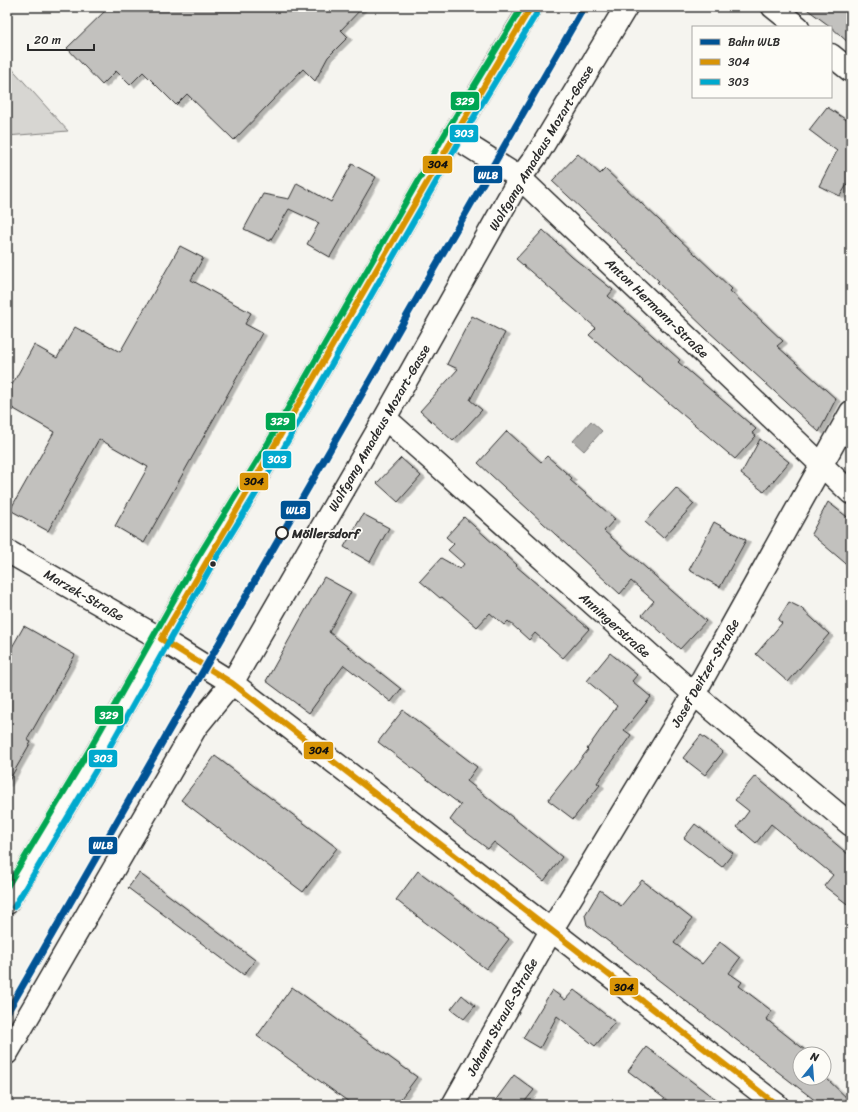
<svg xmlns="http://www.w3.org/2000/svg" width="858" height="1112" font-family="Sriracha,sans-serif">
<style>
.green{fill:#d7d6d2;stroke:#81807e}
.water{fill:#adaca9;stroke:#797877}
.building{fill:#c2c1be;stroke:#2b2b2b;filter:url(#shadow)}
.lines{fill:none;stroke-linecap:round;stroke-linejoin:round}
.minor-casing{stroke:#2b2b2b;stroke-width:25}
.major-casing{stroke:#2b2b2b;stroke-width:25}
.minor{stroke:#fdfcf7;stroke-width:22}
.major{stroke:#fdfcf7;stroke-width:22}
.bus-1-casing{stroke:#fdfcf7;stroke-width:9}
.bus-2-casing{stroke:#fdfcf7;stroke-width:9}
.bus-3-casing{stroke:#fdfcf7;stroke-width:9}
.bus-1{stroke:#d89406;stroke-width:6}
.bus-2{stroke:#00a9ce;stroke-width:6}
.bus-3{stroke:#00a651;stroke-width:6}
.rail-1-casing{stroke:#fdfcf7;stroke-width:10}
.rail-1{stroke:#005395;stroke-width:7}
.stop-dot{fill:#fdfcf7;stroke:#2b2b2b;stroke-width:2}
.bus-dot{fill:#2b2b2b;stroke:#fdfcf7;stroke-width:1.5}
.labels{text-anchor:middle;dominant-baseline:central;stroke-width:3.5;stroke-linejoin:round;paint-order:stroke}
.street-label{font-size:13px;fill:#2b2b2b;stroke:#fdfcf7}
.stop-label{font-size:13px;font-weight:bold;fill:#2b2b2b;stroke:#fdfcf7;text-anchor:start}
.line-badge{stroke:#fdfcf7;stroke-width:1.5}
.badge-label{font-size:11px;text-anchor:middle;font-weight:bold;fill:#fff}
.pale-badge-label{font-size:11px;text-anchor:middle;font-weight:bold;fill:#111}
</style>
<defs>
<filter id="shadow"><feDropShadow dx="4.5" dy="2.5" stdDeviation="0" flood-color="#0004"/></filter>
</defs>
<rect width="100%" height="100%" fill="#f5f4ef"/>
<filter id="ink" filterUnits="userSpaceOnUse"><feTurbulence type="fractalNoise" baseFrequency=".025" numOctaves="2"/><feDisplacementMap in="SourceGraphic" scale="8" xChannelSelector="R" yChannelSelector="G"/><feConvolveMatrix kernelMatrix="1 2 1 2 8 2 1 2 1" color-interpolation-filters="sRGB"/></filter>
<g filter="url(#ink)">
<!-- green -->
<path class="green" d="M7,63L68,131L7,136Z"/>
<!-- water -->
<path class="water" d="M591,421L602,431L584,451L573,441Z"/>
<!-- building -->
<path class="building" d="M109,7H363L341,30L348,37L328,57L315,81L303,69L234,140L187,94L176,105L143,72L130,85L116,71L102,85L67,48Z
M804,7H851V45L831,27Z
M827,107L851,123V178L840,196L819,186L837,151L809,130Z
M578,154L600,174L605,169L732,289L730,291L783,341L777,346L836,399L819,432L708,331L657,282L659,281L552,181Z
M352,164L376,177L330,257L307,244L319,223L289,209L270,241L244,229L263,194L289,199L297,183L331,202Z
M543,230L572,257L613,290L608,296L680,360L678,362L756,429L752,433L756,436L735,459L589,335L596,328L516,259Z
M180,246L203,258L191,280L251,313L245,324L262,333L144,543L115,526L148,467L99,439L48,531L10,510L54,432L7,405V394L34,345L57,358L75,327L120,352Z
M472,316L505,333L470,400L482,410L453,441L420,411L458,369L447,364Z
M507,431L541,462L547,456L572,478L570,480L615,519L604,531L706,621L680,649L642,615L654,601L631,581L620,594L478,463Z
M760,439L789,462L764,492L741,474Z
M401,458L421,476L398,502L377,483Z
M676,488L694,504L663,538L645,522Z
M828,502L851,520V568L811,534Z
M363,514L389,528L370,562L344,547Z
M464,517L517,565L516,566L589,629L563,658L535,633L529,640L508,621L504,625L490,613L477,627L442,597L440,598L420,581L441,558L460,569L464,564L448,550L454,544L446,537Z
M714,522L746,540L720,587L689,570Z
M324,577L351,592L329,632L401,689L391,702L344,665L309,713L266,681Z
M789,602L801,608L829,634L788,682L756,654L782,623L778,620Z
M24,626L75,655L27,740L31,742L7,784V656Z
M610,653L637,675L632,681L651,697L624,730L631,735L597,783L600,785L573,819L548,800L588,750L587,749L617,706L587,681Z
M403,710L477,767L467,781L562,857L544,881L494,842L488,849L450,820L461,805L378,742Z
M701,735L723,752L705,775L683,758Z
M215,756L337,848L303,892L181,800Z
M755,776L849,855L851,852V907L824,886L833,875L771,824L756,843L737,827L749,811L735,800Z
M695,824L733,853L722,867L684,838Z
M418,871L509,939L486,969L396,900Z
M139,873L255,960L244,975L128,888Z
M642,880L692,919L674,943L702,964L720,942L740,958L729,973L742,982L739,986L772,1011L766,1019L810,1054H800V1078H824V1076L851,1102V1105H821L587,925L585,915L600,890L621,906Z
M292,987L417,1077L396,1105H353L257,1036Z
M552,990L565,1000L574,990L615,1022L595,1046L557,1016L540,1048L523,1038Z
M462,995L475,1006L464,1019L451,1009Z
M646,1047L723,1105H673L628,1071Z
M514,1075L534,1090L522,1105H492Z"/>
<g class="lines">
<defs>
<path id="minor" d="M773,7L798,27
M831,55L851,71
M453,136L520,178L851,493
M385,418L694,694L851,825
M7,551L161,639L232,683L777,1105
M7,1053L196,727L232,683L385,418L520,178L537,155L626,7
M453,1105L552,929L694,694L851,412"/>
<path id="major" d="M7,903L98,751L205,561L275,447L453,136L531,7"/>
</defs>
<!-- minor casing -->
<use href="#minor" class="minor-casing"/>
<!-- major casing -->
<use href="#major" class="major-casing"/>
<!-- minor -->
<use href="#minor" class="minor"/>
<!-- major -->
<use href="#major" class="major"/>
<defs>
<path id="bus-1" d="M161,639L232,683L777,1105
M161,639C286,429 405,216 531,7"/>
<path id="bus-2" d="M14,907L105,755L212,565L282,451L460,140L538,11"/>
<path id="bus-3" d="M7,887L91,747L198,557L268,443L446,132L522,7"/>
</defs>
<!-- bus-1 casing -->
<use href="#bus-1" class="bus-1-casing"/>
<!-- bus-2 casing -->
<use href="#bus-2" class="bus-2-casing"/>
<!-- bus-3 casing -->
<use href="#bus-3" class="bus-3-casing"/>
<!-- bus-1 -->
<use href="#bus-1" class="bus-1"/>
<!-- bus-2 -->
<use href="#bus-2" class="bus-2"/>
<!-- bus-3 -->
<use href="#bus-3" class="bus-3"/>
<defs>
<path id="rail-1" d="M7,1013L584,7"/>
</defs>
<!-- rail-1 casing -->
<use href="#rail-1" class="rail-1-casing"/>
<!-- rail-1 -->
<use href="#rail-1" class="rail-1"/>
</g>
</g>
<!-- markers -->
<circle class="stop-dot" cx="282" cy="533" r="6"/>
<circle class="bus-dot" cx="213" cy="564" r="3.5"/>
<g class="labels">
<!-- street labels -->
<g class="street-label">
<text transform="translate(541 148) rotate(-59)">Wolfgang Amadeus Mozart-Gasse</text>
<text transform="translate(657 308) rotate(44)">Anton Hermann-Straße</text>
<text transform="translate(379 428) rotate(-60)">Wolfgang Amadeus Mozart-Gasse</text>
<text transform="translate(84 595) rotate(30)">Marzek-Straße</text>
<text transform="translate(615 625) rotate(42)">Anningerstraße</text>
<text transform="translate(705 673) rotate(-60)">Josef Deitzer-Straße</text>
<text transform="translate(502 1017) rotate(-61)">Johann Strauß-Straße</text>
</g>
<!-- stop labels -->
<g class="stop-label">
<text x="292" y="533">Möllersdorf</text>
</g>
</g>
<g class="line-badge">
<rect x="450" y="91" width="30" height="20" rx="4" fill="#00a651"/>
<rect x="449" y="124" width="30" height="19" rx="4" fill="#00a9ce"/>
<rect x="422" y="155" width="31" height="19" rx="4" fill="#d89406"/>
<rect x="473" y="165" width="30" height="19" rx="4" fill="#005395"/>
<rect x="265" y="412" width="31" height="19" rx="4" fill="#00a651"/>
<rect x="262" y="450" width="30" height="19" rx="4" fill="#00a9ce"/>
<rect x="239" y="472" width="30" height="19" rx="4" fill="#d89406"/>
<rect x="280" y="500" width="31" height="20" rx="4" fill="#005395"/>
<rect x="94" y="705" width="30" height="20" rx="4" fill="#00a651"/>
<rect x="303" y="741" width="31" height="19" rx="4" fill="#d89406"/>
<rect x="88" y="749" width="30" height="19" rx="4" fill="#00a9ce"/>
<rect x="88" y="836" width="30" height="19" rx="4" fill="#005395"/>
<rect x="609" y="977" width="30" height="19" rx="4" fill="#d89406"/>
</g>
<g class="badge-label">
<text x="465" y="105">329</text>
<text x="464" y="137">303</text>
<text x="488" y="179">WLB</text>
<text x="280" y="425">329</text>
<text x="277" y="463">303</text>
<text x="296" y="514">WLB</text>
<text x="109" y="719">329</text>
<text x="103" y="762">303</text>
<text x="103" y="849">WLB</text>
</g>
<g class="pale-badge-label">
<text x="438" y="168">304</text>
<text x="254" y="485">304</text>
<text x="319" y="754">304</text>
<text x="624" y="991">304</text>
</g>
<!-- margin -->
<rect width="858" height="1112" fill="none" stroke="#fdfcf7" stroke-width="24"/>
<rect x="12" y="12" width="834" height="1088" fill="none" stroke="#2b2b2b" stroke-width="1.5" filter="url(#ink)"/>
<!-- legend -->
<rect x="692" y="26" width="140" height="72" fill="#fdfcf7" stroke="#a9a8a5"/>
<rect x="700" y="39" width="20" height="6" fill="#005395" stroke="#a9a8a5"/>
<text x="728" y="46" font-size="12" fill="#2b2b2b">Bahn WLB</text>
<rect x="700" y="59" width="20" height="6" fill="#d89406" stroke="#a9a8a5"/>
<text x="728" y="66" font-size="12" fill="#2b2b2b">304</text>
<rect x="700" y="79" width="20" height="6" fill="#00a9ce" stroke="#a9a8a5"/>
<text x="728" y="86" font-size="12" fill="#2b2b2b">303</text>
<!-- north arrow -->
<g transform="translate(812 1066) rotate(17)"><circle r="19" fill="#fdfcf7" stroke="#a9a8a5"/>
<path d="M0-3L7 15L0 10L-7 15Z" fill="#1f6fb2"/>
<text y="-6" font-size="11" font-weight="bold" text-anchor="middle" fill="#2b2b2b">N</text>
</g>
<!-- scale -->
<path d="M28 44v6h66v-6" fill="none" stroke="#2b2b2b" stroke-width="2"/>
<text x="34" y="44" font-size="12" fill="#2b2b2b" stroke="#fdfcf7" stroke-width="3" paint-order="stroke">20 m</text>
</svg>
